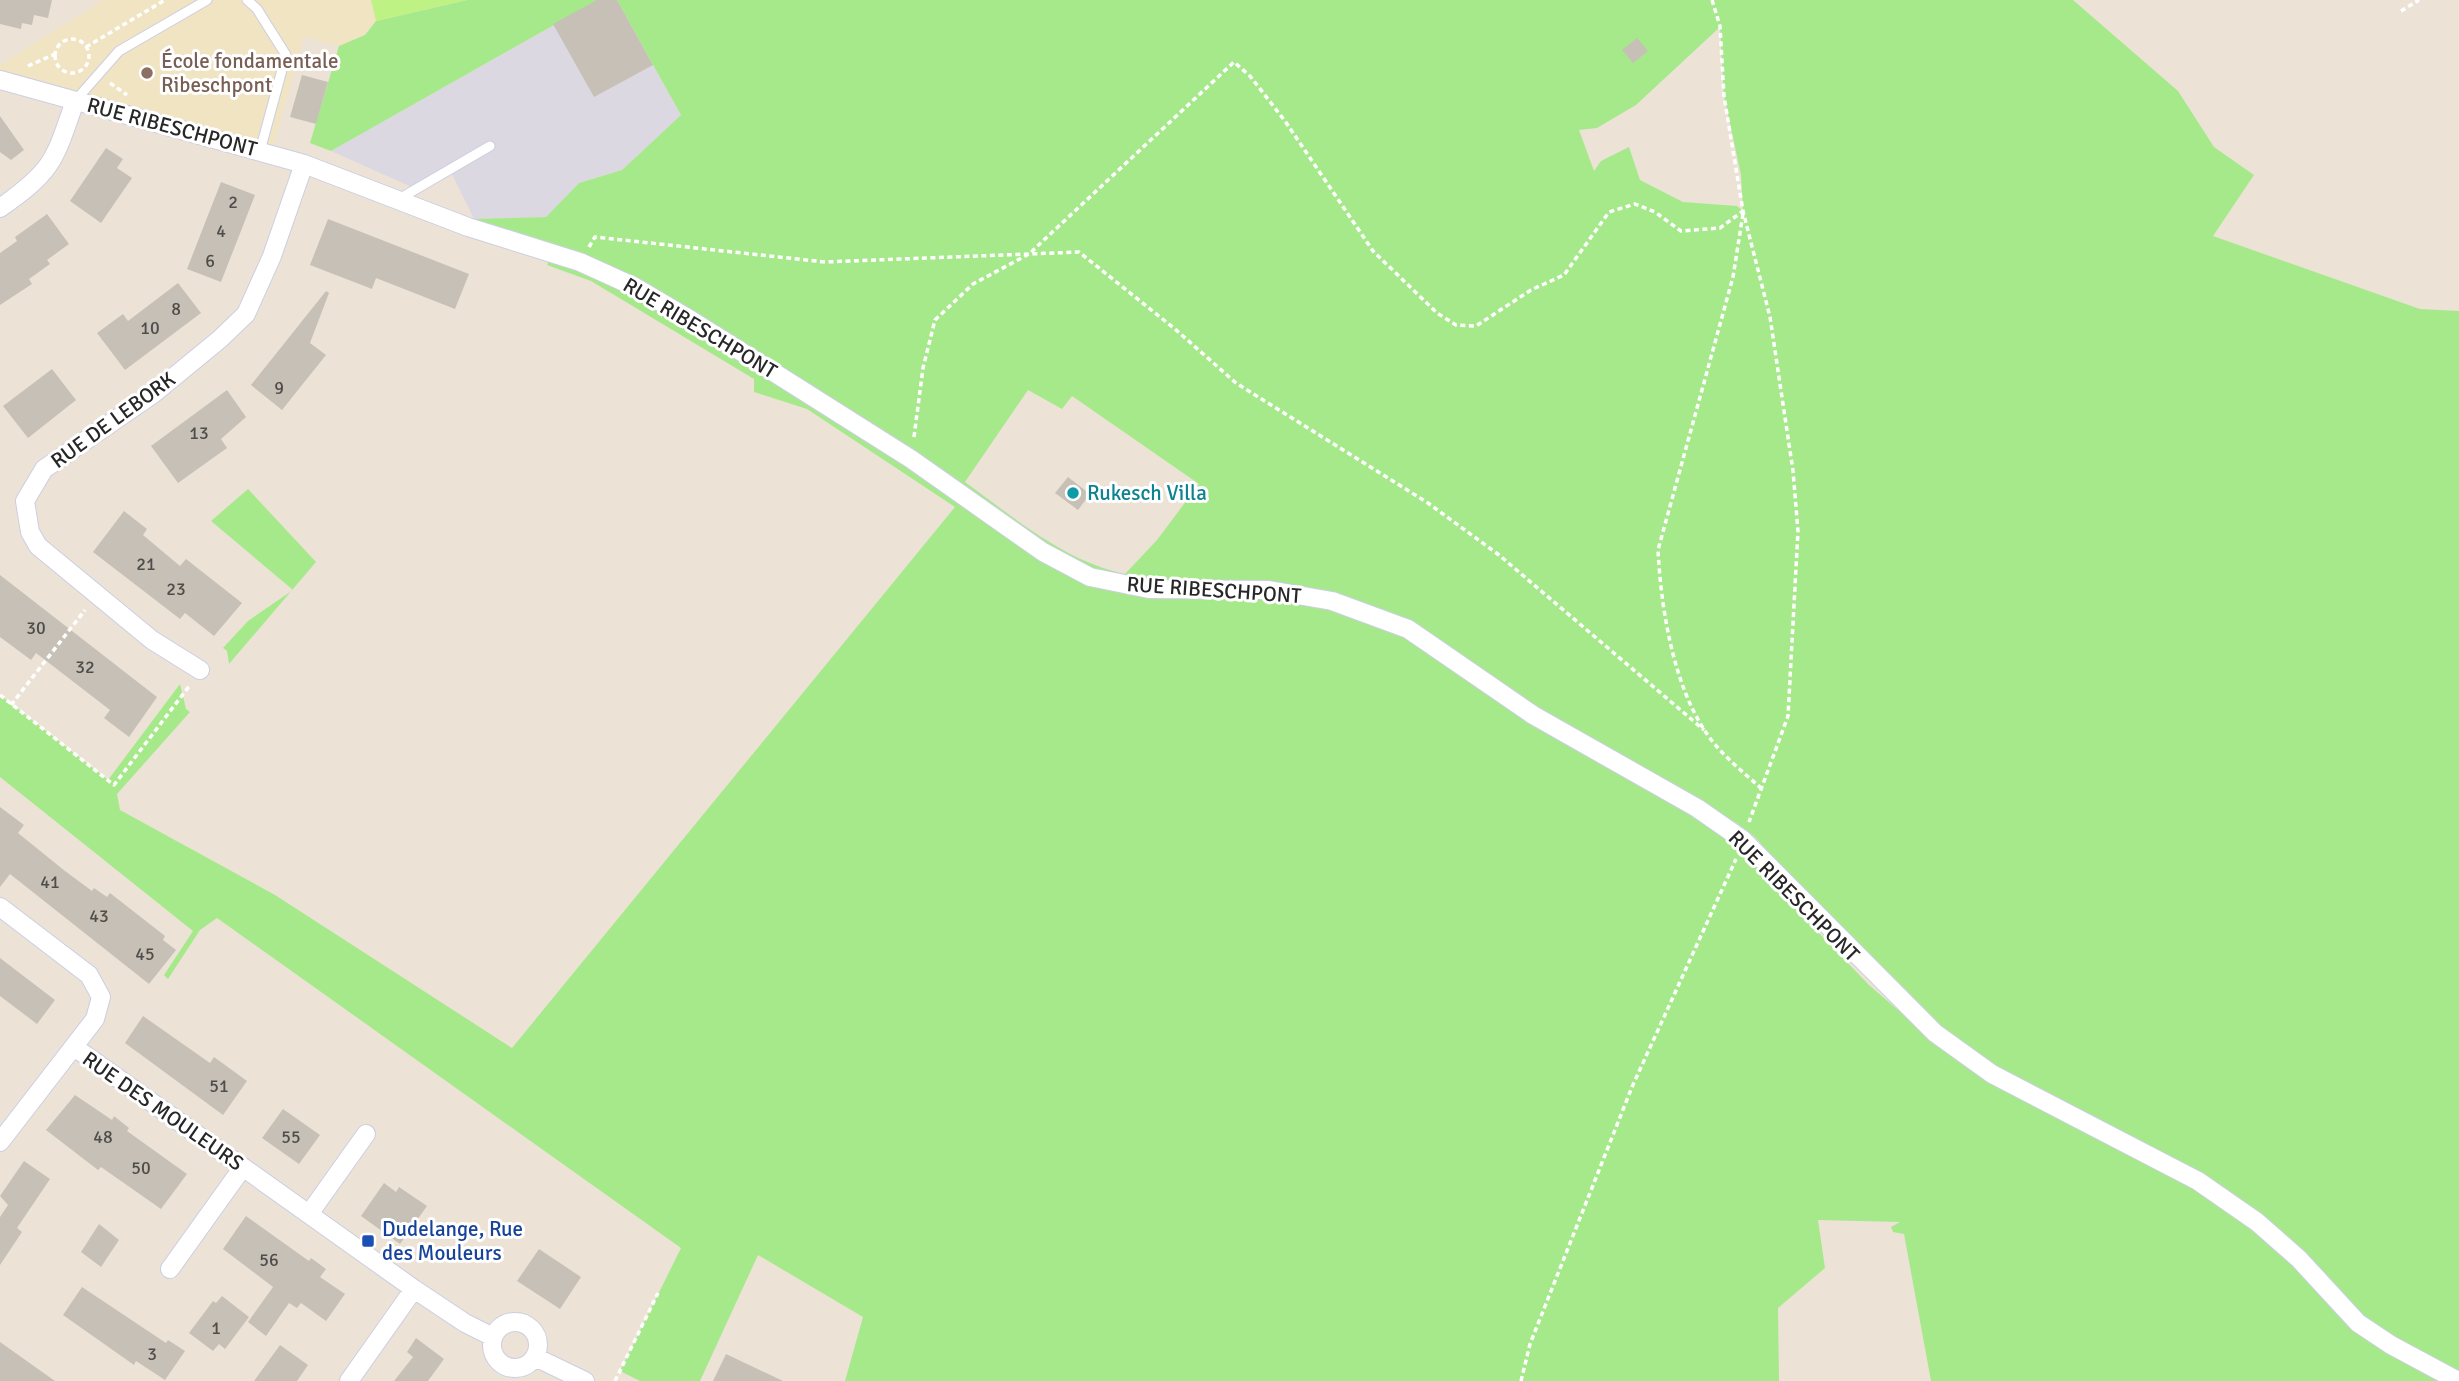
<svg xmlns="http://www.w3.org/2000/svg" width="2459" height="1381" font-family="Signika,sans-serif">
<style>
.industrial{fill:#dbd8e2}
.education{fill:#f0e4c2}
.green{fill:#a6e98b;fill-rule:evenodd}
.pitch{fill:#bef285}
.building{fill:#c6c0b6}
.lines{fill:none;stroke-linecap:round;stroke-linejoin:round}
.service-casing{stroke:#cbcee2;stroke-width:11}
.minor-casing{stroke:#cbcee2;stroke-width:20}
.path{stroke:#fff;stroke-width:3.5;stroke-dasharray:5 3.5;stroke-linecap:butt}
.service{stroke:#fff;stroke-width:9}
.minor{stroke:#fff;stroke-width:18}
.education-dot{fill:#8d6e63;stroke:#fff;stroke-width:2.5}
.culture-dot{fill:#0f9aa8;stroke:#fff;stroke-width:2.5}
.transit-dot{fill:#1a4fb4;stroke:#fff;stroke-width:2.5}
.labels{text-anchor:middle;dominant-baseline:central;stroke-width:6;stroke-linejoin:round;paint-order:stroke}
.number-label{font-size:18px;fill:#4f4d4b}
.education-label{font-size:21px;fill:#785e54;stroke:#fff;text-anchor:start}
.street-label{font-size:21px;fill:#272727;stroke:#fff}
.culture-label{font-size:21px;fill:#0d838f;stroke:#fff;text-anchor:start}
.transit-label{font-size:21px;fill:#164399;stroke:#fff;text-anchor:start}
</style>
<rect width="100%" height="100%" fill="#ece3d6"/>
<!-- industrial -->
<path class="industrial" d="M598,0H617L681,115L622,170L579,183L546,217L474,219L450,170L416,189L331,151Z"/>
<!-- education -->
<path class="education" d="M104,0H467L376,21L365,35L339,46L304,36L271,154L0,80V65Z"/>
<!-- green -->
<path class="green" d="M467,0H598L331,151L310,143L339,46L365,35L376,21Z
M617,0H2073L2178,91L2214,147L2254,175L2213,236L2420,309L2459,311V1375L2444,1381H1931L1904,1234L1893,1232L1891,1227L1900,1222L1818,1220L1825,1268L1778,1308L1779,1381H845L863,1317L758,1255L700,1381H640L620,1371L681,1248L217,918L200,930L168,979L164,975L193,931L0,777V695L108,780L180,684L186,709L190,712L117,794L120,810L275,895L512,1048L955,507L807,409L754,392V379L591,281L547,265L555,244L474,219L546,217L579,183L622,170L681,115ZM1720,27L1724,96L1741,175L1743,211L1737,206L1683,202L1640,180L1629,147L1601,161L1594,171L1579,130L1597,128L1636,105ZM1028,390L1062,409L1072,396L1199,484L1157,540L1125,574C1063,560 1016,519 965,482ZM1697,808L1735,822L1755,837C1814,902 1870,976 1939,1030C2015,1088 2103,1132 2186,1179L2005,1091L1941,1047L1869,985L1739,850L1743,840Z
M248,489L316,562L229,664L227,651L223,648L248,621L293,590L211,521Z"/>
<!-- pitch -->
<path class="pitch" d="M371,0H467L376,21Z"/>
<!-- building -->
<path class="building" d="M0,0H52L48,18L34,15L32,25L22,23L21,29L0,24Z
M597,0H617L653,65L594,97L553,24Z
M1637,38L1648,51L1633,63L1622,50Z
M302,75L328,82L316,124L290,117Z
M0,116L24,150L11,160L0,152Z
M106,148L123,159L117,168L132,178L101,223L70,201Z
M221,182L255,195L221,282L187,269Z
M47,214L69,244L47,260L50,264L29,279L32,284L0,305V253L17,241L15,237Z
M328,219L469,274L455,309L376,278L372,289L310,265Z
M178,283L201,313L125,370L97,333L123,314L128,321Z
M326,291L329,293L310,343L326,355L282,410L251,385Z
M52,369L76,400L28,438L3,406Z
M227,390L246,417L221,439L227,448L178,483L151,446Z
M1068,477L1090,494L1078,510L1055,493Z
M124,511L147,529L143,535L180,566L186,559L242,603L214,636L185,613L180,619L93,552Z
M0,575L157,697L129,737L104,718L110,710L36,653L31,660L0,637Z
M0,807L24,825L18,833L65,871L92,891L94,888L107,897L110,893L165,936L163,940L176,950L149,984L10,874L0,887Z
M0,958L55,1000L37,1024L0,996Z
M143,1016L210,1063L214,1057L247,1081L223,1115L125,1043Z
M75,1095L112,1120L114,1116L129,1128L127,1131L187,1174L161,1209L101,1167L98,1170L46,1130Z
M283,1109L320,1135L299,1164L262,1138Z
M24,1161L50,1179L17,1228L22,1232L0,1265V1217L8,1205L0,1196Z
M384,1183L396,1192L399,1187L427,1206L400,1244L361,1216Z
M246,1216L309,1261L311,1258L326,1269L320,1277L345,1294L326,1321L301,1303L297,1308L289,1303L266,1336L248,1322L273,1287L223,1249Z
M99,1224L119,1240L101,1267L81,1252Z
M539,1249L581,1277L560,1309L517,1281Z
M82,1287L166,1343L168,1340L185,1351L165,1380L136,1361L134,1365L63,1315Z
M222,1296L249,1317L225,1349L219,1344L213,1351L189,1333L213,1301L216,1303Z
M416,1338L444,1359L428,1381H394L413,1357L407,1352Z
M0,1342L55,1381H0Z
M280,1345L308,1365L297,1381H254Z
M726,1354L783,1381H713Z"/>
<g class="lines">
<defs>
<path id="service" d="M247,0L257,9L286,55L260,151
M75,101L119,51L207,0
M399,199L490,146"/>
<path id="minor" d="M0,80L304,164L468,227L580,262L635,287L691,320L911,459L1043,552L1090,577L1149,589L1269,590L1332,601L1408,629L1533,715L1697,808L1743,840L1935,1033L1992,1074L2198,1181L2257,1222L2299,1259L2358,1323L2391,1345L2458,1381
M0,208C54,170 54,161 75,101
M200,670L152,640L38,546L30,532L25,501L44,469L153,394L220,339L246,314L272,256L304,164
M0,907L89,975L101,997L95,1019L0,1142
M74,1047L414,1289L465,1323L493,1337
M309,1214L366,1134
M170,1269L243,1167
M492 1345a23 23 0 1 1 46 0a23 23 0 1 1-46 0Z
M535,1357L585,1381
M349,1381L414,1289"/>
</defs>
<!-- service casing -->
<use href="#service" class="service-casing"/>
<!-- minor casing -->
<use href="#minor" class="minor-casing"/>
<!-- path -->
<path class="path" d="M1712,0L1720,26L1724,96L1743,211L1770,317L1793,471L1798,531L1788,716L1749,822
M2401,11L2419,0
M55 56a17 17 0 1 1 34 0a17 17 0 1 1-34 0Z
M86,47L165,0
M28,66L55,54
M110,83L127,95
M1743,214L1733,277L1658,550C1661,608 1673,683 1705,731C1720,754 1742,771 1762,789
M589,247L595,237L825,262L1079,252L1175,329L1236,383L1428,503L1499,555L1704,730
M914,437L923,368L935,320L973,284L1029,254L1234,62L1250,76L1285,121L1373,251L1437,313L1456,325L1476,326L1531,290L1564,275L1609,212L1635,204L1655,212L1681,231L1720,228L1743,211
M0,695L114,785L190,685
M11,705L85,610
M615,1381L658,1293
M1521,1381L1530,1344L1632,1087L1736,859"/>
<!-- service -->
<use href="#service" class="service"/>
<!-- minor -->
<use href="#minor" class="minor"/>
</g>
<!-- markers -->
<circle class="education-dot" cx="147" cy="73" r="7"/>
<circle class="culture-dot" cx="1073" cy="493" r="7"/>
<rect class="transit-dot" x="361" y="1234" width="14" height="14" rx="3.5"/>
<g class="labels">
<!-- number labels -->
<g class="number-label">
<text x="233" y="202">2</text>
<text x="221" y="231">4</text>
<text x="210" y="261">6</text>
<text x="176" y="309">8</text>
<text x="150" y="328">10</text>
<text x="279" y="388">9</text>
<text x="199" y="433">13</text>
<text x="146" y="564">21</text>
<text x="176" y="589">23</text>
<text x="36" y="628">30</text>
<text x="85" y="667">32</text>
<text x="50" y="882">41</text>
<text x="99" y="916">43</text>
<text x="145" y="954">45</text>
<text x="219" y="1086">51</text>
<text x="103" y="1137">48</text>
<text x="291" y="1137">55</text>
<text x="141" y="1168">50</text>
<text x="269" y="1260">56</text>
<text x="216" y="1328">1</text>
<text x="152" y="1354">3</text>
</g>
<!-- education labels -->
<g class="education-label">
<text x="161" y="61">École fondamentale<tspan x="161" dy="24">Ribeschpont</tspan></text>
</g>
<!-- street labels -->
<g class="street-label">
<text transform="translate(172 127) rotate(15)">RUE RIBESCHPONT</text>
<text transform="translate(700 328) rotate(31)">RUE RIBESCHPONT</text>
<text transform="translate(113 420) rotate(-36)">RUE DE LEBORK</text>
<text transform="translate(1214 590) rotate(4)">RUE RIBESCHPONT</text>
<text transform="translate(1794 896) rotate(45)">RUE RIBESCHPONT</text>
<text transform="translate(163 1111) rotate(35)">RUE DES MOULEURS</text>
</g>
<!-- culture labels -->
<g class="culture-label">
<text x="1087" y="493">Rukesch Villa</text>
</g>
<!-- transit labels -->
<g class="transit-label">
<text x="382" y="1229">Dudelange, Rue<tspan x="382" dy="24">des Mouleurs</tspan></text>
</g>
</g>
</svg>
